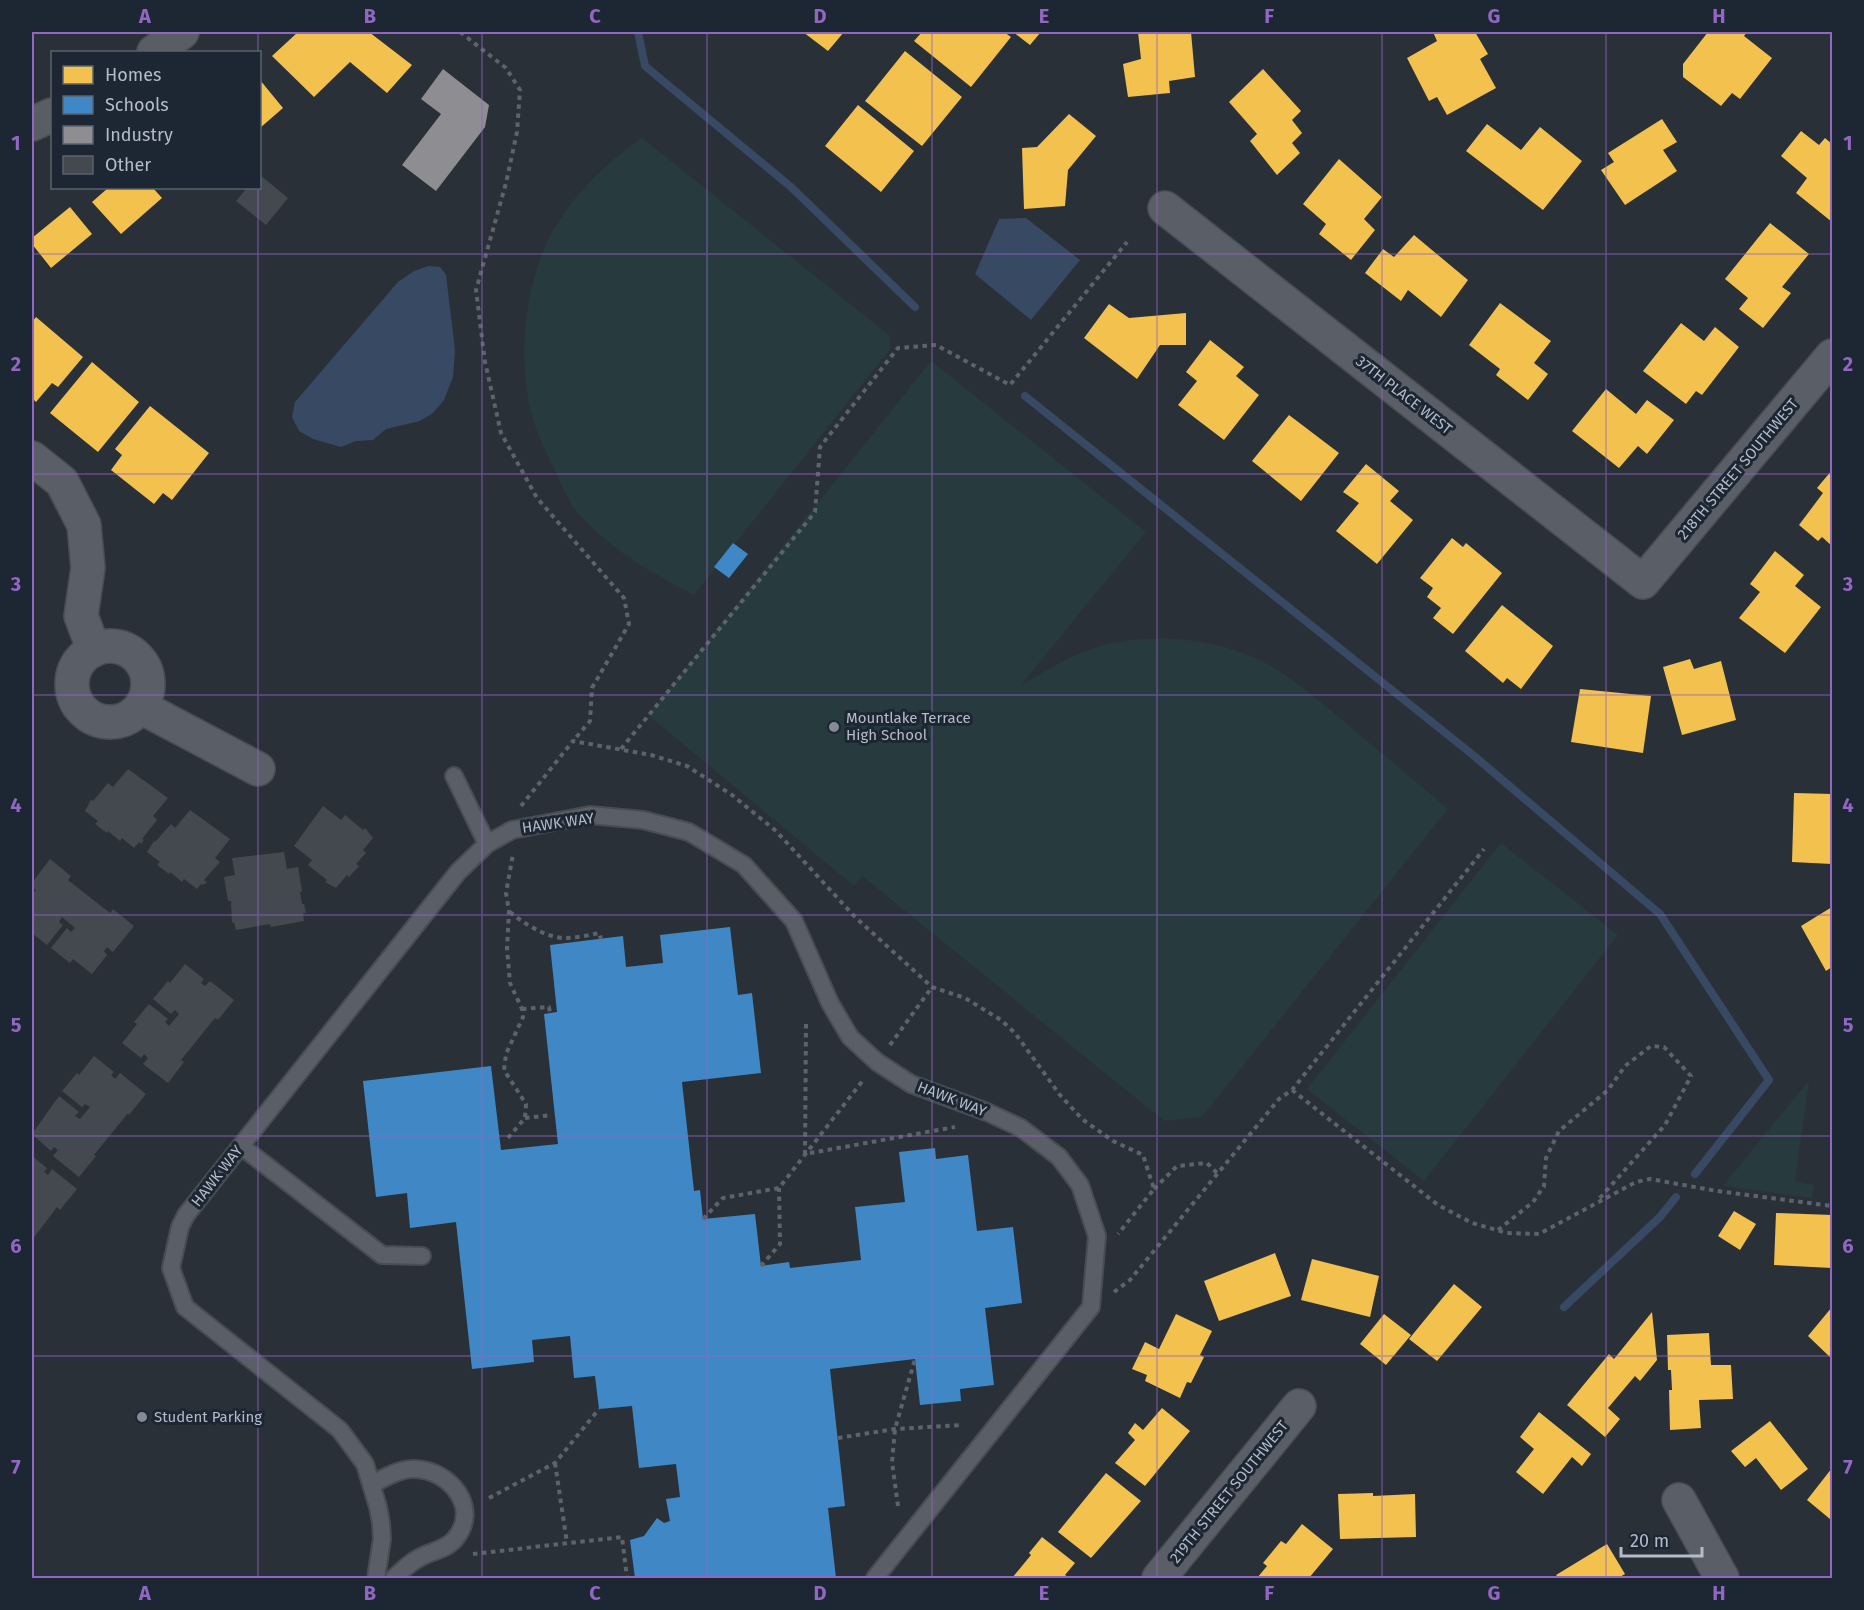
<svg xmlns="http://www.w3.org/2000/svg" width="1864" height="1610" font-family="'Fira Sans',sans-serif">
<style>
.green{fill:#273a3e}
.water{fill:#384963}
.homes{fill:#f2c14e}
.schools{fill:#3f88c5}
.industry{fill:#8d8d92}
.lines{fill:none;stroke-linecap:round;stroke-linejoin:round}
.stream{stroke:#384963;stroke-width:8}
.building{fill:#444950}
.lane-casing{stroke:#484c53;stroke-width:20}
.street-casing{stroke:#484c53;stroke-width:36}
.secondary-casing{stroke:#484c53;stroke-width:36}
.path{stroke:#5d636a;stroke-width:4;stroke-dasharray:4.5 4.5;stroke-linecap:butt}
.lane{stroke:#5a5e66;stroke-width:16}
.street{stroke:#5a5e66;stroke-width:33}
.secondary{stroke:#595d64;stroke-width:33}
.grid{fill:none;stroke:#9266c3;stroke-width:1.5;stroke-opacity:0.55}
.poi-dot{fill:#848b96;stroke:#1d2633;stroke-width:2}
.labels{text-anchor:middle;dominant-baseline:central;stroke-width:6;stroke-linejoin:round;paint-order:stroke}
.street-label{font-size:15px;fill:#b4bcc9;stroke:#1d2633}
.poi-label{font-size:15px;fill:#b4bcc9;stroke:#1d2633;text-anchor:start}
.neatline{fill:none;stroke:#9266c3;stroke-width:2}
.grid-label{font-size:20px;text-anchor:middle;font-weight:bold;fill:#9266c3}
</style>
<rect width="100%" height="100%" fill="#2a3038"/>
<!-- green -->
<path class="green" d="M642,138L889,335L891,348L694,595C657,575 623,558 592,527C587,522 581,517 576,511C568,499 561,484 555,471C546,452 536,432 531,412C519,362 524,302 542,254C561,206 600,167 642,138Z
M931,361L1146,532L1021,685C1045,672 1066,657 1094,648C1149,631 1220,637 1271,666C1301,684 1327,707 1354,730C1385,756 1417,782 1448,809L1202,1117L1164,1121L862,876L854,886L648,715Z
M1501,843L1618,935L1424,1181L1307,1089Z
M1809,1080L1795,1181L1814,1185L1812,1198L1723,1186Z"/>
<!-- water -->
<path class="water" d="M1026,218L1080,260L1031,320L975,274L999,219Z
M428,266L440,267L446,275L455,350L453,377L444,400L433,413L420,421L386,429L373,440L356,441L341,447L313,439L299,431L292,417L295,402L398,282L414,271Z"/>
<!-- homes -->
<path class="homes" d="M298,32H369L412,65L387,93L350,62L314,97L272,56Z
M803,32H844L828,51Z
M922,32H1004L1011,37L971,87L914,41Z
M1013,32H1041L1030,45Z
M1138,32H1191L1195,77L1169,81L1170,93L1128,97L1123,64L1141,59Z
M1433,32H1475L1488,54L1480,59L1496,88L1447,115L1437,97L1429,101L1407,58L1437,41Z
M1708,32H1747L1744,36L1772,58L1740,99L1732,93L1721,106L1683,77V64Z
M905,51L962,97L922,146L865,101Z
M1263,69L1301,111L1292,120L1302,133L1292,143L1300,153L1277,175L1250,141L1257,134L1229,102Z
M260,80L283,108L260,128Z
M858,105L914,151L881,192L825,146Z
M1069,114L1096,136L1068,170L1065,206L1024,209L1022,148L1037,147Z
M1662,119L1677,142L1663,150L1677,171L1625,205L1601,170L1614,162L1608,153Z
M1487,124L1521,150L1540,127L1582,161L1543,210L1466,151Z
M1801,131L1819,145L1825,138L1832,144V222L1796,193L1807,178L1781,156Z
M1339,159L1382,197L1364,219L1375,230L1351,260L1319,234L1326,224L1303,204Z
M108,188H153L162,198L121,234L92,202Z
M70,207L92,234L51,268L32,244V238Z
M1770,223L1809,254L1782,287L1791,293L1763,328L1739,309L1748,298L1725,279Z
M1414,235L1468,280L1441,317L1408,290L1401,301L1365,273L1383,249L1394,257Z
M1500,303L1551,341L1534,363L1548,374L1528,400L1496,375L1500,369L1469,345Z
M1109,304L1129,318L1186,313V345H1160L1137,379L1084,338Z
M36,317L83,357L58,387L52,383L36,402L32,398V322Z
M1681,323L1704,341L1715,327L1739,347L1702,395L1696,391L1686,404L1643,371Z
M1210,340L1244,367L1236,376L1259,395L1224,440L1178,405L1197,381L1186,372Z
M92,362L139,402L98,452L50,413Z
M1606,389L1636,414L1647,400L1674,420L1647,454L1638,446L1619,468L1572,431Z
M150,406L209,453L172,500L163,493L154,504L111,470L122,455L115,449Z
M1289,415L1339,453L1301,501L1252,461Z
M1366,464L1399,491L1390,501L1413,520L1377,564L1336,531L1359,503L1343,492Z
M1832,470V546L1822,537L1818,541L1799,525L1823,493L1817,488Z
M1452,538L1463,547L1466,543L1502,573L1453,634L1433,618L1441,608L1427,597L1433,588L1420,578Z
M1775,551L1804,575L1795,586L1821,607L1785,653L1739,618L1760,592L1750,584Z
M1502,605L1553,646L1521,689L1507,678L1503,683L1465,651Z
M1690,659L1694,669L1721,661L1736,720L1682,735L1663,667Z
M1580,689L1651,696L1643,753L1571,742Z
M1794,793L1832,794V864L1792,862Z
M1832,907V967L1826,971L1801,926Z
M1734,1211L1756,1224L1740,1250L1718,1236Z
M1776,1213L1832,1215V1268L1774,1265Z
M1275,1253L1291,1296L1219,1321L1204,1281Z
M1312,1259L1379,1276L1370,1317L1301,1300Z
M1454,1284L1482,1307L1437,1361L1409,1339Z
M1832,1307V1359L1808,1336Z
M1652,1312L1657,1360L1640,1381L1635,1376L1608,1408L1620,1419L1605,1437L1567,1405L1609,1354L1614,1359Z
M1176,1314L1212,1331L1200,1355L1204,1357L1191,1383L1187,1382L1180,1398L1145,1381L1147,1375L1132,1369L1145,1342L1159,1349Z
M1384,1314L1411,1335L1386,1365L1360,1344Z
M1709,1333L1711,1365H1731L1733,1399L1699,1400L1701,1428L1670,1430L1669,1390H1672L1671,1370H1668L1667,1335Z
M1162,1408L1190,1431L1145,1486L1115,1463L1135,1440L1128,1433L1135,1423L1143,1430Z
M1539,1412L1591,1454L1582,1466L1572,1457L1543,1494L1516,1472L1534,1449L1520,1437Z
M1770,1421L1808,1469L1781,1490L1756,1458L1745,1467L1731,1451Z
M1832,1468V1516L1830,1519L1807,1500Z
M1106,1473L1141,1501L1091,1558L1058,1532Z
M1373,1493V1496L1415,1494L1416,1537L1340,1539L1338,1494Z
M1302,1524L1333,1549L1309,1578H1257L1267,1566L1263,1563L1281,1541L1286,1544Z
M1042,1537L1075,1563L1065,1575L1068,1577L1066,1578H1012L1031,1555L1029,1553Z
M1607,1544L1625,1574L1618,1578H1559L1556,1575Z"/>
<!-- schools -->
<path class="schools" d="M733,543L748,554L729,578L714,567Z
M730,927L738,995L752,993L761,1073L682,1082L694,1191L700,1190L703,1219L755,1214L761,1266L789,1262L790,1268L861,1260L855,1207L905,1202L899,1152L935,1148L936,1159L968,1155L977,1231L1013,1227L1022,1303L985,1308L994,1385L960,1389L961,1401L920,1405L915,1359L830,1369L845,1506L828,1508L836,1578H635L630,1540L644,1536L657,1518L664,1523L670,1521L666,1499L680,1497L676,1464L639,1468L632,1406L599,1409L595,1376L574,1378L570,1336L532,1340L534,1362L472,1369L456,1222L410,1228L407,1193L376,1197L363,1081L491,1066L501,1150L558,1144L544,1014L557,1012L550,945L623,936L626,967L663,963L660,935Z"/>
<!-- industry -->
<path class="industry" d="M443,69L489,105L485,127L436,191L402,165L441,114L421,99Z"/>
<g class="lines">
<!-- stream -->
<path class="stream" d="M638,32L645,66L791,187L915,307
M1025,396L1473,755L1660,914L1769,1080L1695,1174
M1564,1307L1660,1217L1676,1197"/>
</g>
<!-- building -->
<path class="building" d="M260,175L288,198L266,225L236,201L247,188H260Z
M128,769L168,798L153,816L157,820L142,839L144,840L141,844L139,842L134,848L122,838L120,841L108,831L107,833L95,824L98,821L85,811L91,800L93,801L108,783L113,787Z
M323,806L341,820L345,815L363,830L365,828L373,838L363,850L366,853L356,864L359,866L349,877L347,875L336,888L325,882L327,880L308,865L312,860L294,846Z
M190,810L230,839L215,858L220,862L204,880L207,882L203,885L201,884L197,889L184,879L182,882L170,872L169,874L157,865L160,862L147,852L154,841L155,842L171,824L175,828Z
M284,852L287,869L298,867L302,891L300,892L302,904H304L306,913H303L304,921L271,927L270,924L236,930L234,922L232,923L231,901H228L224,877L235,875L232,858Z
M50,859L71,876L68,880L110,913L113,909L134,926L113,952L107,947L104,951L107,955L92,974L73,959L70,963L51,948L67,928L71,932L75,928L62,917L59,922L63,925L47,945L32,933V895L36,890L32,887V883Z
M185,964L204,979L201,983L205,986L210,981L234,1000L218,1020L215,1018L181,1060L184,1062L168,1083L143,1064L148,1058L144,1054L141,1058L122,1043L137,1024L134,1022L149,1004L168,1019L165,1022L169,1026L179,1014L175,1010L171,1014L153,999L168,981L170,983Z
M94,1056L114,1072L111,1075L115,1079L120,1073L146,1094L129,1115L128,1113L94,1155L96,1156L79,1177L53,1156L58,1150L54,1147L51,1151L32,1134L59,1096L79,1112L75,1116L80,1119L90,1107L85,1104L82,1107L62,1091L77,1073L79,1075Z
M32,1156L47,1168L44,1172L48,1175L52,1169L77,1189L60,1210L57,1207L32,1240Z"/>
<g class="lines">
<defs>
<path id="lane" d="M454,776L487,844
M241,1146L382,1255L422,1256
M372,1484C385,1478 400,1468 415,1469C450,1470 481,1508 455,1539C446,1550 431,1551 419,1558C409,1563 402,1571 394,1578
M376,1578L382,1539L381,1523L378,1507L365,1464L340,1430L185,1307L171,1268L180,1227L186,1215L458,872L487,844L512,830L590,815L643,820L689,832L744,865L794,921L830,1003L850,1037L877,1062L911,1084L987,1112L1021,1128L1059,1157L1080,1185L1097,1236L1091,1307L875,1578"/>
<path id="street" d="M1165,208L1643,582L1832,356
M32,458L62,482L84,525L88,568L81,616L94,650
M72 684a38 38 0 1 1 76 0a38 38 0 1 1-76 0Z
M141,707L258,769
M1679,1500L1722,1578
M1159,1578L1299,1406"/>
<path id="secondary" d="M154,52L182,32
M32,124L52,115"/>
</defs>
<!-- lane casing -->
<use href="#lane" class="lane-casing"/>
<!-- street casing -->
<use href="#street" class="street-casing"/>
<!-- secondary casing -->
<use href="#secondary" class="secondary-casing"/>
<!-- path -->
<path class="path" d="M460,32L506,68L520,90L517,132L506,183L476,290L485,362L501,433L537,498L624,598L629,624L592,688L590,721L573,741
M621,749L815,512L820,447L898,348L936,345L1010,385L1127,242
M521,806L573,741L651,755L687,766L732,795L776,831L855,917L932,987L965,998L1001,1020L1015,1033L1060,1095L1082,1119L1113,1141L1143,1155L1154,1189L1118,1234
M510,912C523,923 548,939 566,938C577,938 589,935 599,933L601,939
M522,1009L549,1007L550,1013
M806,1024L805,1154L955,1127
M890,1045L932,987
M1292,1090L1438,1205L1472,1223L1507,1233L1539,1234L1636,1182L1650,1179L1717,1191L1832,1206
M525,1118L551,1115
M508,1138L525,1118L526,1104L504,1070L506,1054L523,1017L522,1009L510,983L507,948L509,911L506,893L513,854
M1154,1189L1177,1166L1207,1163L1218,1174
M703,1219L723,1198L779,1188L864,1079
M1498,1230L1533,1202L1544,1186L1546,1158L1559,1131L1608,1090L1625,1066L1651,1046L1664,1047L1691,1076L1665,1125L1598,1200
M761,1266L780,1244L779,1188
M1114,1292L1130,1280L1279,1099L1292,1090L1484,849
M838,1438L895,1429L963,1425
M555,1463L567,1543
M489,1498L555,1463L599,1409
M898,1506L892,1462L895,1429L915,1359
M473,1554L622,1537L627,1578"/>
<!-- lane -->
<use href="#lane" class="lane"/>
<!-- street -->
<use href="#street" class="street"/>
<!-- secondary -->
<use href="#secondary" class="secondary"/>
</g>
<!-- grid -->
<path class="grid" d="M258,32V52M482,32V1578M707,32V1578M932,32V1578M1157,32V1578M1382,32V1578M1606,32V1578M258,188V1578M32,254H1832M32,474H1832M32,695H1832M32,915H1832M32,1136H1832M32,1356H1832"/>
<!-- markers -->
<g class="poi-dot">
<circle cx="834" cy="727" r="6"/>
<circle cx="142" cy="1417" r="6"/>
</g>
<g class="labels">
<!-- street labels -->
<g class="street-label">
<text transform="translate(1404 395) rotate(38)">37TH PLACE WEST</text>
<text transform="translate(1738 469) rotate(-50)">218TH STREET SOUTHWEST</text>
<text transform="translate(558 823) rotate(-8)">HAWK WAY</text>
<text transform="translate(952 1099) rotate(21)">HAWK WAY</text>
<text transform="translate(217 1176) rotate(-52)">HAWK WAY</text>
<text transform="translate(1229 1492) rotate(-51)">219TH STREET SOUTHWEST</text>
</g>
<!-- poi labels -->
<g class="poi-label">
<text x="846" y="718">Mountlake Terrace<tspan x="846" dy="17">High School</tspan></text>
<text x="154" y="1417">Student Parking</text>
</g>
</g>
<!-- border -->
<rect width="1864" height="1610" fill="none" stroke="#1d2633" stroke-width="66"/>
<!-- legend -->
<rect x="51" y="51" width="210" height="138" fill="#1d2633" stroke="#59626f" stroke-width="1.5"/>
<rect x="63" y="66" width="30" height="18" fill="#f2c14e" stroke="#59626f" stroke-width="1.5"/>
<text x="105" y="81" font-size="18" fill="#b4bcc9">Homes</text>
<rect x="63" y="96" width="30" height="18" fill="#3f88c5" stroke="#59626f" stroke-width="1.5"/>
<text x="105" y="111" font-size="18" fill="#b4bcc9">Schools</text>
<rect x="63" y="126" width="30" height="18" fill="#8d8d92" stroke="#59626f" stroke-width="1.5"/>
<text x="105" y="141" font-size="18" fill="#b4bcc9">Industry</text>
<rect x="63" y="156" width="30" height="18" fill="#444950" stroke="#59626f" stroke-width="1.5"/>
<text x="105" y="171" font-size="18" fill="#b4bcc9">Other</text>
<!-- scale -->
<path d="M1621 1547v9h81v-9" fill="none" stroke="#b4bcc9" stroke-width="3"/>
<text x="1630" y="1547" font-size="18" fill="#b4bcc9" stroke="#1d2633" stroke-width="4.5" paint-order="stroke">20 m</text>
<rect x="33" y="33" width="1798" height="1544" class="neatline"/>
<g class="grid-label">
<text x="145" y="23">A</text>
<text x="370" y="23">B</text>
<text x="595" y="23">C</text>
<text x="820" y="23">D</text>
<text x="1044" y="23">E</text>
<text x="1269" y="23">F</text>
<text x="1494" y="23">G</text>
<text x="1719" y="23">H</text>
<text x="16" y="150">1</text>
<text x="1848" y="150">1</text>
<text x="16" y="371">2</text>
<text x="1848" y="371">2</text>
<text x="16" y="591">3</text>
<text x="1848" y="591">3</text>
<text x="16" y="812">4</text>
<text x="1848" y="812">4</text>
<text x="16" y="1032">5</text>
<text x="1848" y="1032">5</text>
<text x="16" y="1253">6</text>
<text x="1848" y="1253">6</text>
<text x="16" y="1474">7</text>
<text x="1848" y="1474">7</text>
<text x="145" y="1600">A</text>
<text x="370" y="1600">B</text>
<text x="595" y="1600">C</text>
<text x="820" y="1600">D</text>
<text x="1044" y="1600">E</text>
<text x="1269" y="1600">F</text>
<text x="1494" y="1600">G</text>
<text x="1719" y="1600">H</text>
</g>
</svg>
